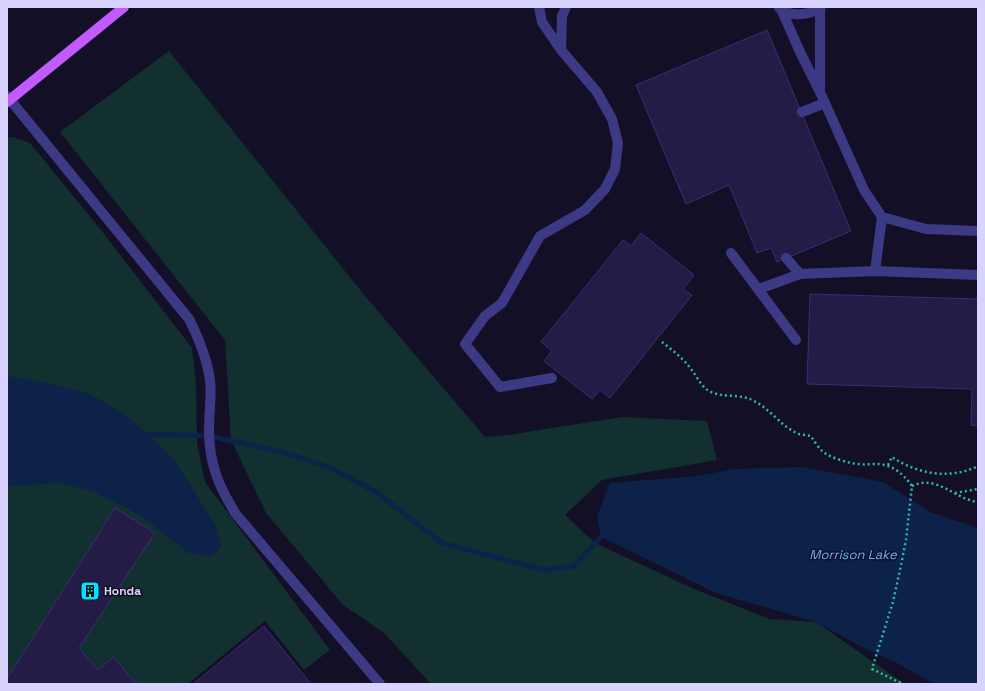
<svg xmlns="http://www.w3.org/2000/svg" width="985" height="691" font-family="'Space Grotesk',sans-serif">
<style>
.green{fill:#12302f}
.water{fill:#0c2248}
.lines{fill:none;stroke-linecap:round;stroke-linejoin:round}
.stream{stroke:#0c2248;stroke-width:5}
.building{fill:#241b47;stroke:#3b2d73}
.path{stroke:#2fb8b0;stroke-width:2.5;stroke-dasharray:2 3;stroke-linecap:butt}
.minor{stroke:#3d3a85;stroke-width:10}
.major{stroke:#c25bff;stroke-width:10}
.labels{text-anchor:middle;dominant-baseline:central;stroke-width:3;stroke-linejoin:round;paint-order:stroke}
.poi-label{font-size:12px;font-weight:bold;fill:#d9d4ff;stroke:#130f26;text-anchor:start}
.water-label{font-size:13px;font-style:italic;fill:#62b6ff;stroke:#130f26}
</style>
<rect width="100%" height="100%" fill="#130f26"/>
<!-- green -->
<path class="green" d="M169,51L365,296L485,437L508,435L622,417L707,421L717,460L602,480L565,515L595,543L694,589L770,619L816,622L905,684H431L383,632L343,605L266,513L231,440L225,340L60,132Z
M13,137L30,143L101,230L192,348L196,385L197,443L205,482L330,650L304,670L265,621L188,684H7V138Z"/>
<!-- water -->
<path class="water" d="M7,376L48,383L90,394L124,414L172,457L215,524L221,545L218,551L211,556L188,553L140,515L95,492L60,483L7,486Z
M802,467L883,482L930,512L978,528V684H934L899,664L864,648L816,622L716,593L601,537L597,516L610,483L697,476L734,469Z"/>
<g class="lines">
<!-- stream -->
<path class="stream" d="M147,434L210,436L286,453L328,467L376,492L442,543L544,570L574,566L601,537"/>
</g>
<!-- building -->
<path class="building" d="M767,30L851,231L777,262L771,248L757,253L729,185L686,204L636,85Z
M641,233L694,275L683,289L692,295L610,398L600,390L592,399L544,361L552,351L541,342L623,240L631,246Z
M810,294L978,299V426L971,425L972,389L807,384Z
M115,508L155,533L79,648L98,670L114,657L136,684H7V679Z
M264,626L311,684H193Z"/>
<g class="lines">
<!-- path -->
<path class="path" d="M662,342C672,350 683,358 691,369C696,375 700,384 706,389C719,399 738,393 752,400C770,408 781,427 799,434C803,435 807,435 811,436C814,441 818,447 822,451C830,458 851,464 860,464C865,465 869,464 873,464C890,463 902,472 912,486L906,540L900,570L893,602L872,669L903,684
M888,465L892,457C917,474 950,480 978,466
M912,486C937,474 954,499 978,502
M955,493L978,489"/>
<!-- minor -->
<path class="minor" d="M539,7L542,22L561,50L562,16L566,7
M779,8C790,17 809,16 821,7
M782,11L800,52L820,92V8
M820,92L864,190L882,217L926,229L978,231
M7,96L189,319C199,339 207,358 210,380C212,396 209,412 209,429C209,443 211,460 216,474C220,488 228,500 235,513L380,684
M802,112L825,103
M731,253L796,340
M786,258L800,274L875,271L978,275
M875,271L882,217
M759,289L800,274
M552,378L500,387L465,344L485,316L502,303L540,236L585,210L605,189L615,169L618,143L612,119L597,92L561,50"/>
<!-- major -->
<path class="major" d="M7,102L124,7"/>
</g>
<!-- icons -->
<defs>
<symbol id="building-square" viewBox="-11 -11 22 22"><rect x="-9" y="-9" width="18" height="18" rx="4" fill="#00e5ff" stroke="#130f26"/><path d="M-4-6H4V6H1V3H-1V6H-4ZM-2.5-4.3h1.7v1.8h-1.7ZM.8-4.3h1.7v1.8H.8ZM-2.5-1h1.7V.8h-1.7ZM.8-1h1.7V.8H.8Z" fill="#111"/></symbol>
</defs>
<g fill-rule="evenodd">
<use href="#building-square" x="79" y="580" width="22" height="22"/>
</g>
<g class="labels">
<!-- poi labels -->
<g class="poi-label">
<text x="104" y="591">Honda</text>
</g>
<!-- water labels -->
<g class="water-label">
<text x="853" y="554">Morrison Lake</text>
</g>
</g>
<!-- border -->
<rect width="985" height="691" fill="none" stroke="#d9d4ff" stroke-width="16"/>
</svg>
